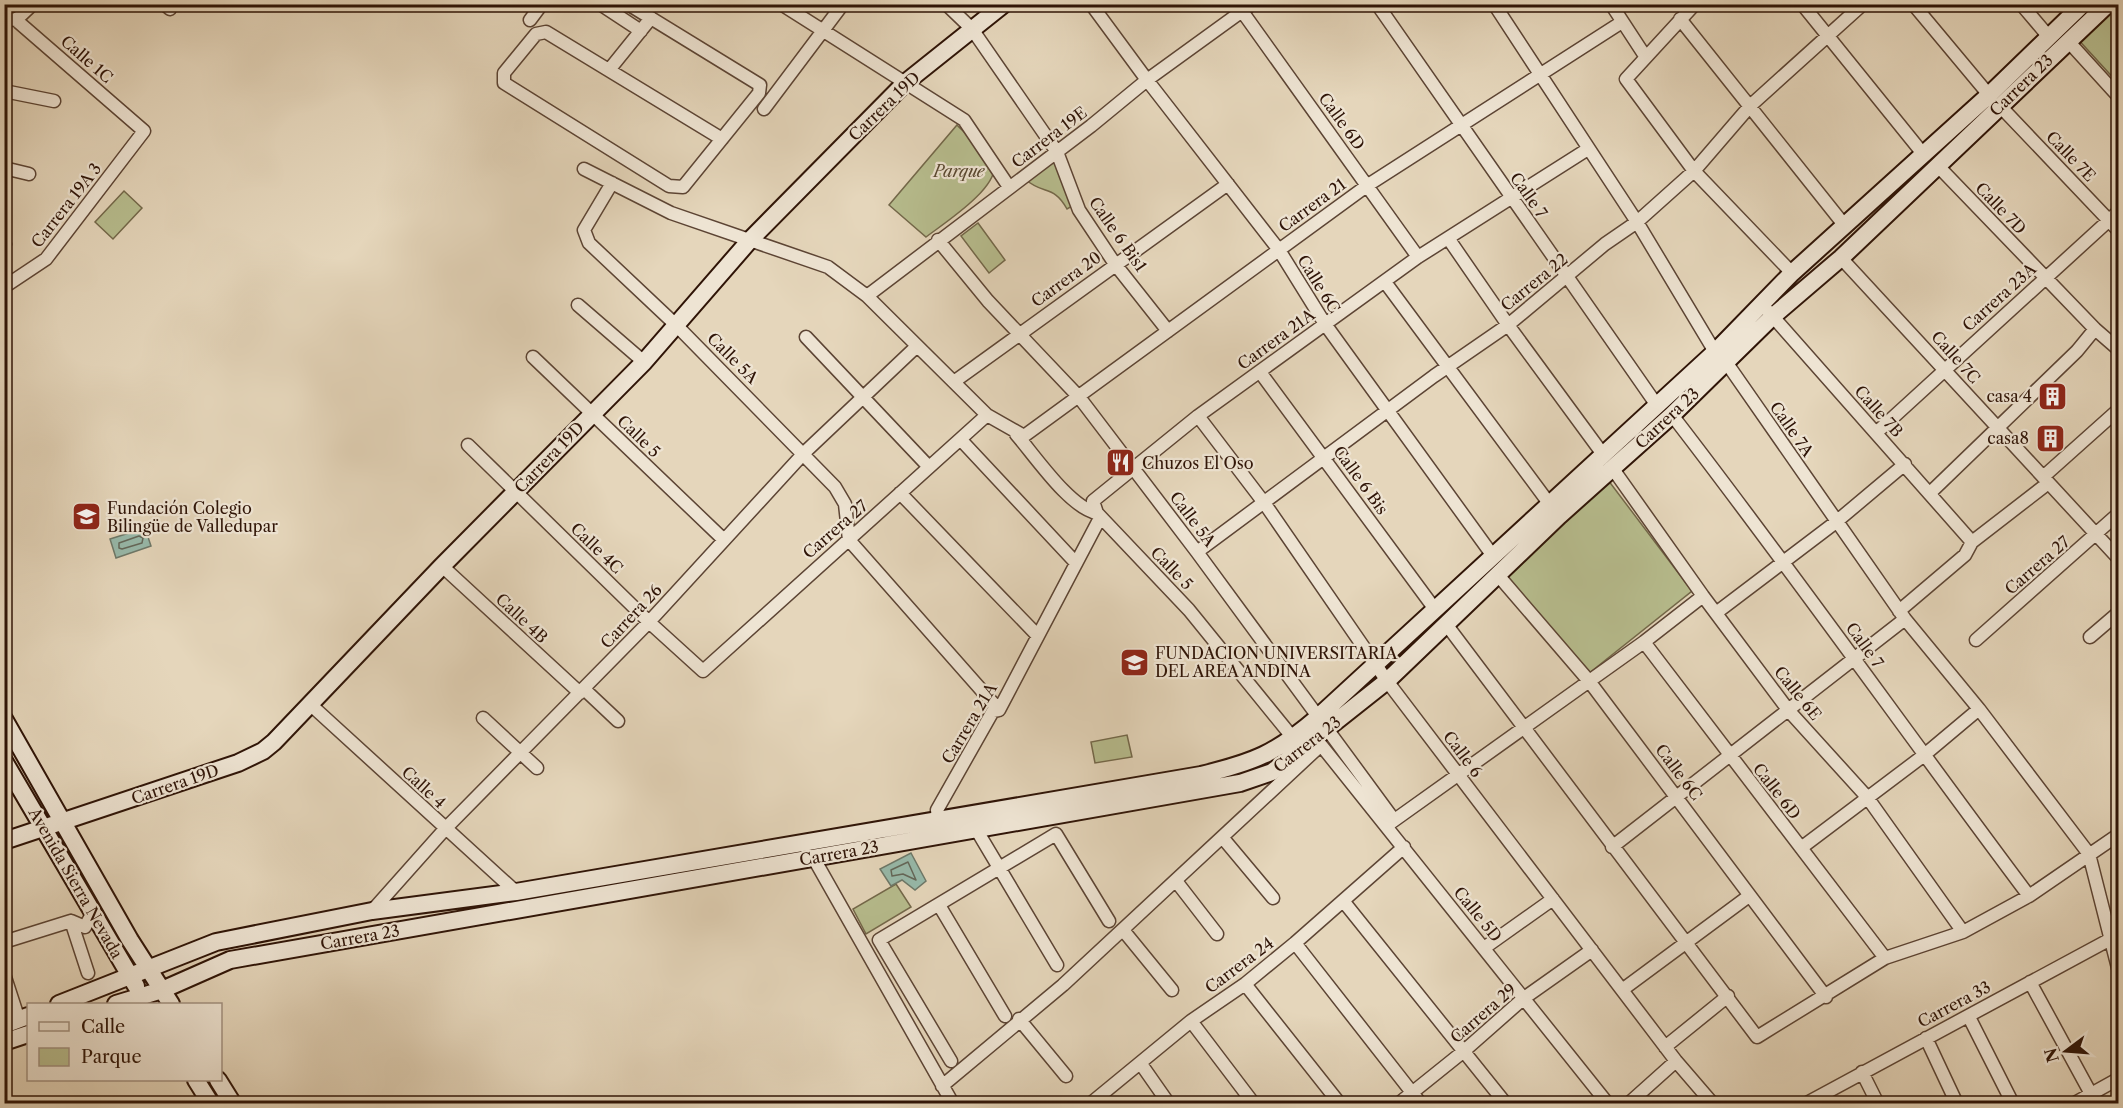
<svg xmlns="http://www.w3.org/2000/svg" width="2123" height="1108" font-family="'Libre Caslon Text',serif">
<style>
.green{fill:#b7bd8e;stroke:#73684a;stroke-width:1.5}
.water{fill:#97baab;stroke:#6d7869;stroke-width:1.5}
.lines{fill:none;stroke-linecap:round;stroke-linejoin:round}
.shore{stroke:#636759;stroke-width:1.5}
.street-casing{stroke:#5c4434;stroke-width:15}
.secondary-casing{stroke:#2f1407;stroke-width:20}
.street{stroke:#eee4d3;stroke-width:12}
.secondary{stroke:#eee4d3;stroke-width:16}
.labels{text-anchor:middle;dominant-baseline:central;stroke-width:4.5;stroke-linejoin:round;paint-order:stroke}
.street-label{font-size:16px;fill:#2f1407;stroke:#eee4d3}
.park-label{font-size:16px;font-style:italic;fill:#584730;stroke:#eee4d3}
.poi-label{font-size:16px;fill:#2f1407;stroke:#eee4d3;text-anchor:start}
</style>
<rect width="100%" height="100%" fill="#e5d6bb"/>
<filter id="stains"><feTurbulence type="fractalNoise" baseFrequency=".00333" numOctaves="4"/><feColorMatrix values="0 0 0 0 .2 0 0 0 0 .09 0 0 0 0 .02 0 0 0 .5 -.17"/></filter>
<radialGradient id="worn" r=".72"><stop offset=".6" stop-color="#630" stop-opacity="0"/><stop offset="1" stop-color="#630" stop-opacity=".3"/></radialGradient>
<!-- green -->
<path class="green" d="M2111,5H2118V83L2075,36Z
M957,125C965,134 988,151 993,161C1004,185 943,224 926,237L889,205Z
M1055,156L1076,204L1067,209C1054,185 1044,195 1026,180Z
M124,191L142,208L113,239L95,222Z
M978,223L1005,260L989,273L961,236Z
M1608,480L1692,591L1583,678L1502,577Z
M1127,735L1132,757L1095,763L1091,742Z
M896,884L911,907L866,934L853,909Z"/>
<!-- water -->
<path class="water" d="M145,528L151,546L116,558L110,539Z
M911,853L926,881L915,890L902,880L891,886L880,869Z"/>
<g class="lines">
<!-- shore -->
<path class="shore" d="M139,536L143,538L142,543L122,549L119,548V543Z
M908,862L916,880L903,874L892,876L891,870Z"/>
<defs>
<path id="street" d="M164,4L170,9
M600,4L641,31
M628,4L760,85L759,93L683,187L669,186L504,83V73L536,34L546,32L722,139
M781,4L964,120L1009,187
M946,4L972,29L1057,152L1079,210L1115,264L1168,331
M1091,4L1147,80L1279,250L1325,324L1493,556
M1377,4L1656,404
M1494,4L1637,222L1715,352L1726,362L1905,619L1979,709L2089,854L2118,968
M1611,4L1645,56
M1695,4L1626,79L1694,171L1792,273
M1802,4L1924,155
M1913,4L1989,95
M2021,4L2049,37
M1239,7L1418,257
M4,18L16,20L144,131L46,259L4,287
M1680,19L1845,226
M16,20L33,4
M530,20L542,4
M2068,41L2118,96
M609,70L651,18
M4,91L54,101
M2000,106L2118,230
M764,109L843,4
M1937,165L2095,329L2118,349
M4,168L29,174
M584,169L671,213L828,267L867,296L987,415L1024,436L1368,185L1622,22
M612,183L584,230L589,243L677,326L835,487L845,504L849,540L999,710
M1448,238L1508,325L1602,453
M938,240L988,301L1079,397L1197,552L1394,820
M4,244H5
M1841,258L2118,558
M1385,282L1554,510
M867,296L1091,126L1147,80L1252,4
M578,305L644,362
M1768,311L1972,542
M806,337L929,467
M533,357L723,539
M1260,372L1434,608
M955,381L1228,184
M1672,415C1794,573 1909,736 2029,896
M1198,416L1265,504L1387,681L1676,1061L1713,1104
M1876,433L2118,212
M1016,434C1035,456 1070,508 1097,513L1189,610L1293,738
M961,440L1076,563
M468,445L649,622L703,671L987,415
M1613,469L1703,596L1789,711L1867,797L1963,932
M2043,477L2118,410
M900,493L1038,636
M1930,493L2077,351L2095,329
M1097,513L1093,501L1198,416L1418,257L1588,149
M1197,552L1434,376L1508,325L1605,244L1637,222L1694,171L1750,106L1863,4
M442,566L580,693
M1497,574L1589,681L1826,997
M1899,611L1965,555L1972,542L2047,484
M1716,613L1836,522L1905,464
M1446,624L1757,1037L1885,958L1963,932L2029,896L2118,835
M2090,637L2118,613
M1976,640L2118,514
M1644,642L1885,958
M584,689L618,721
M311,705L516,892
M483,718L537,768
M938,819L937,810L993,711L999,710L1100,518
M1389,824L1644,642L1703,596
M976,829L1057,965
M1222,837L1273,898
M1612,847L1905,619
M1801,848L1923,756L1979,709
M813,857L953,1104
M1176,881L1217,934
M1344,902L1506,1104
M939,905L1005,1016
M372,911L445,829L649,622L804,453L916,347
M71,921L88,973
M1123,930L1172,990
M7,941L71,921L85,927L93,912
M1295,943L1421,1104
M1484,948L1553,899
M4,974L19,1020
M2030,982L2091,1094
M1245,984L1340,1104
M1622,990L1749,896
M1969,1017L2013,1104
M1019,1019L1066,1076
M1191,1021L1254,1104
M1926,1038L1957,1104
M1665,1047L1728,996
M951,1061L879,940L1056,834L1109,921
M1141,1064L1169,1104
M1862,1072L1878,1104
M942,1086L1063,985L1321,745L1608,1104
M1090,1104L1191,1021L1245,984L1295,943L1404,847
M1398,1104L1464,1051L1524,998L1592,950
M1628,1104L1676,1061
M1805,1104L2118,935
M2073,1104L2118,1079"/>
<path id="secondary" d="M4,719L130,940L171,1004
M4,761L136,986
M4,841L238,763L263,751L274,742L442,566L644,362L750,240L905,83L1004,4
M59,1004L216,942L372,911L516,892L1201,775C1254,762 1275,754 1317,718L1715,352L1792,273L1989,95L2083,4
M116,1004L162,990L230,960L1240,783L1272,772L1387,681L1559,516L1672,415L1772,317L1841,258L2108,4
M4,1025L28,1016
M4,1042L28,1034
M196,1080L211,1104
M218,1080L233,1104"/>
</defs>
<!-- street casing -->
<use href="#street" class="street-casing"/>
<!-- secondary casing -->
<use href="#secondary" class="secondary-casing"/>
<!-- street -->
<use href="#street" class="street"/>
<!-- secondary -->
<use href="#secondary" class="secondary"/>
</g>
<!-- icons -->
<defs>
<symbol id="building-square" viewBox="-11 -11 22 22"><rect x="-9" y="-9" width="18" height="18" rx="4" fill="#8f2418" stroke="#eee4d3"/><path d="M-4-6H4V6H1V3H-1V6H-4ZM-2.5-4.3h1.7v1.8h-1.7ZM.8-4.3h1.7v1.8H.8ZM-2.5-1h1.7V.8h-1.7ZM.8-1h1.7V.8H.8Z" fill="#fff"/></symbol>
<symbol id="restaurant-square" viewBox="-11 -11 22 22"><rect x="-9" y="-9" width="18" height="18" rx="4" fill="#8f2418" stroke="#eee4d3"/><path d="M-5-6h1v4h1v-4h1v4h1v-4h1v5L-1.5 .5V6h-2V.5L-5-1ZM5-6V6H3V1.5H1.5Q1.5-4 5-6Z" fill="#fff"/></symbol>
<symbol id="school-square" viewBox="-11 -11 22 22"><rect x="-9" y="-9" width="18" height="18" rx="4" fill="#8f2418" stroke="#eee4d3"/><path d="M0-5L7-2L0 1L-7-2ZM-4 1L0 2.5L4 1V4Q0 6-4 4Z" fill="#fff"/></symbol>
<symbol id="university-square" viewBox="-11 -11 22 22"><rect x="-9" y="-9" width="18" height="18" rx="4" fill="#8f2418" stroke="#eee4d3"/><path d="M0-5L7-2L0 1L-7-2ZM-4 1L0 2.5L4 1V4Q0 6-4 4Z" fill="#fff"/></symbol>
</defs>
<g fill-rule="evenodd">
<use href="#building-square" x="2036" y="380" width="33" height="33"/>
<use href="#building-square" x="2034" y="422" width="33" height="33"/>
<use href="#restaurant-square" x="1104" y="446" width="33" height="33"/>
<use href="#school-square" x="70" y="500" width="33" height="33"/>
<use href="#university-square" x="1118" y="646" width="33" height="33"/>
</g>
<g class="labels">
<!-- street labels -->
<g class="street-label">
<text transform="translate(87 59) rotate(41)">Calle 1C</text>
<text transform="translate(2021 85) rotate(-44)">Carrera 23</text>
<text transform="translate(884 106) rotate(-44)">Carrera 19D</text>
<text transform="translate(1342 121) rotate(54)">Calle 6D</text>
<text transform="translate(1049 137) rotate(-37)">Carrera 19E</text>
<text transform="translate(2071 156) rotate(46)">Calle 7E</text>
<text transform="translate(1529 195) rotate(55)">Calle 7</text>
<text transform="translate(66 205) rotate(-52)">Carrera 19A 3</text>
<text transform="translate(1312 205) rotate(-36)">Carrera 21</text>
<text transform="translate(2001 208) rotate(46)">Calle 7D</text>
<text transform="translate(1118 234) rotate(55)">Calle 6 Bis1</text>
<text transform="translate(1066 279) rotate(-36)">Carrera 20</text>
<text transform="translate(1534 282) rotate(-39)">Carrera 22</text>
<text transform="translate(1319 284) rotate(58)">Calle 6C</text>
<text transform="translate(1999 297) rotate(-42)">Carrera 23A</text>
<text transform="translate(1276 339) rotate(-36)">Carrera 21A</text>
<text transform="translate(1956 357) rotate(48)">Calle 7C</text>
<text transform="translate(733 358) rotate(45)">Calle 5A</text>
<text transform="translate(1879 411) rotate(48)">Calle 7B</text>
<text transform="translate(1667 418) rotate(-43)">Carrera 23</text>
<text transform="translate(1792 429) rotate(55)">Calle 7A</text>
<text transform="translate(639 436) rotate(44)">Calle 5</text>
<text transform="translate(549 457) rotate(-46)">Carrera 19D</text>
<text transform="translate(1361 480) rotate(54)">Calle 6 Bis</text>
<text transform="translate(1193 519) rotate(53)">Calle 5A</text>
<text transform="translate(835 529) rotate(-41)">Carrera 27</text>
<text transform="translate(597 548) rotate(44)">Calle 4C</text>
<text transform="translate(2037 565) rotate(-41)">Carrera 27</text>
<text transform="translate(1172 568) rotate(46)">Calle 5</text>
<text transform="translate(631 616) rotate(-47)">Carrera 26</text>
<text transform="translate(522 618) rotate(43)">Calle 4B</text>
<text transform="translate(1865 645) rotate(54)">Calle 7</text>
<text transform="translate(1798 693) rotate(51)">Calle 6E</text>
<text transform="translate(969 723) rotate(-59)">Carrera 21A</text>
<text transform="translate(1307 744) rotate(-38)">Carrera 23</text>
<text transform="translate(1463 754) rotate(53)">Calle 6</text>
<text transform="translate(1679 772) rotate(53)">Calle 6C</text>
<text transform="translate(175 784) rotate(-19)">Carrera 19D</text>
<text transform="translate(424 787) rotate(43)">Calle 4</text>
<text transform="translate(1777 791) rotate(52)">Calle 6D</text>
<text transform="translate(839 853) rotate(-10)">Carrera 23</text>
<text transform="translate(76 883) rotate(60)">Avenida Sierra Nevada</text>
<text transform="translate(1478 914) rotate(51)">Calle 5D</text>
<text transform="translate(360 937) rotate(-10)">Carrera 23</text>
<text transform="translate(1239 965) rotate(-37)">Carrera 24</text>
<text transform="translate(1954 1004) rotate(-28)">Carrera 33</text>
<text transform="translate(1483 1013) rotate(-41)">Carrera 29</text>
</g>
<!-- park labels -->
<g class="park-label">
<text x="959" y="171">Parque</text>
</g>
<!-- poi labels -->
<g class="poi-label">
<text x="2032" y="396" text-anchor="end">casa 4</text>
<text x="2029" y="438" text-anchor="end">casa8</text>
<text x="1142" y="463">Chuzos El Oso</text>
<text x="107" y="508">Fundación Colegio<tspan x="107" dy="18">Bilingüe de Valledupar</tspan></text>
<text x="1155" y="653">FUNDACION UNIVERSITARIA<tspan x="1155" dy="18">DEL AREA ANDINA</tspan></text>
</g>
</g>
<!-- margin -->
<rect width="2123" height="1108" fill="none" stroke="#e5d6bb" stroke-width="24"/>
<rect x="6" y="6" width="2111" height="1096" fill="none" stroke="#2f1407" stroke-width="3"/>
<rect x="12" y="12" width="2099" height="1084" fill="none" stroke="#2f1407" stroke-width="1.5"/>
<!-- legend -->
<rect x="27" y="1003" width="195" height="78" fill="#eee4d3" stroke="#a29181" stroke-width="1.5"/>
<rect x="39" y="1022" width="30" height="9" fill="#eee4d3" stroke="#a29181" stroke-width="1.5"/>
<text x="81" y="1033" font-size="18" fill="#2f1407">Calle</text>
<rect x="39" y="1048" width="30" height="18" fill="#b7bd8e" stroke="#a29181" stroke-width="1.5"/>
<text x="81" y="1063" font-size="18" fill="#2f1407">Parque</text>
<!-- north arrow -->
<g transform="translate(2066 1051) rotate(254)" stroke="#eee4d3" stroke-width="4.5" paint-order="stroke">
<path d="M0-4.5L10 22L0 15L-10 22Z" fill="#2f1407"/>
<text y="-9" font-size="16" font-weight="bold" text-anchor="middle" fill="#2f1407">N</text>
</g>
<rect width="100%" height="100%" filter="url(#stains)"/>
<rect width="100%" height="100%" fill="url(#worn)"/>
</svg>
